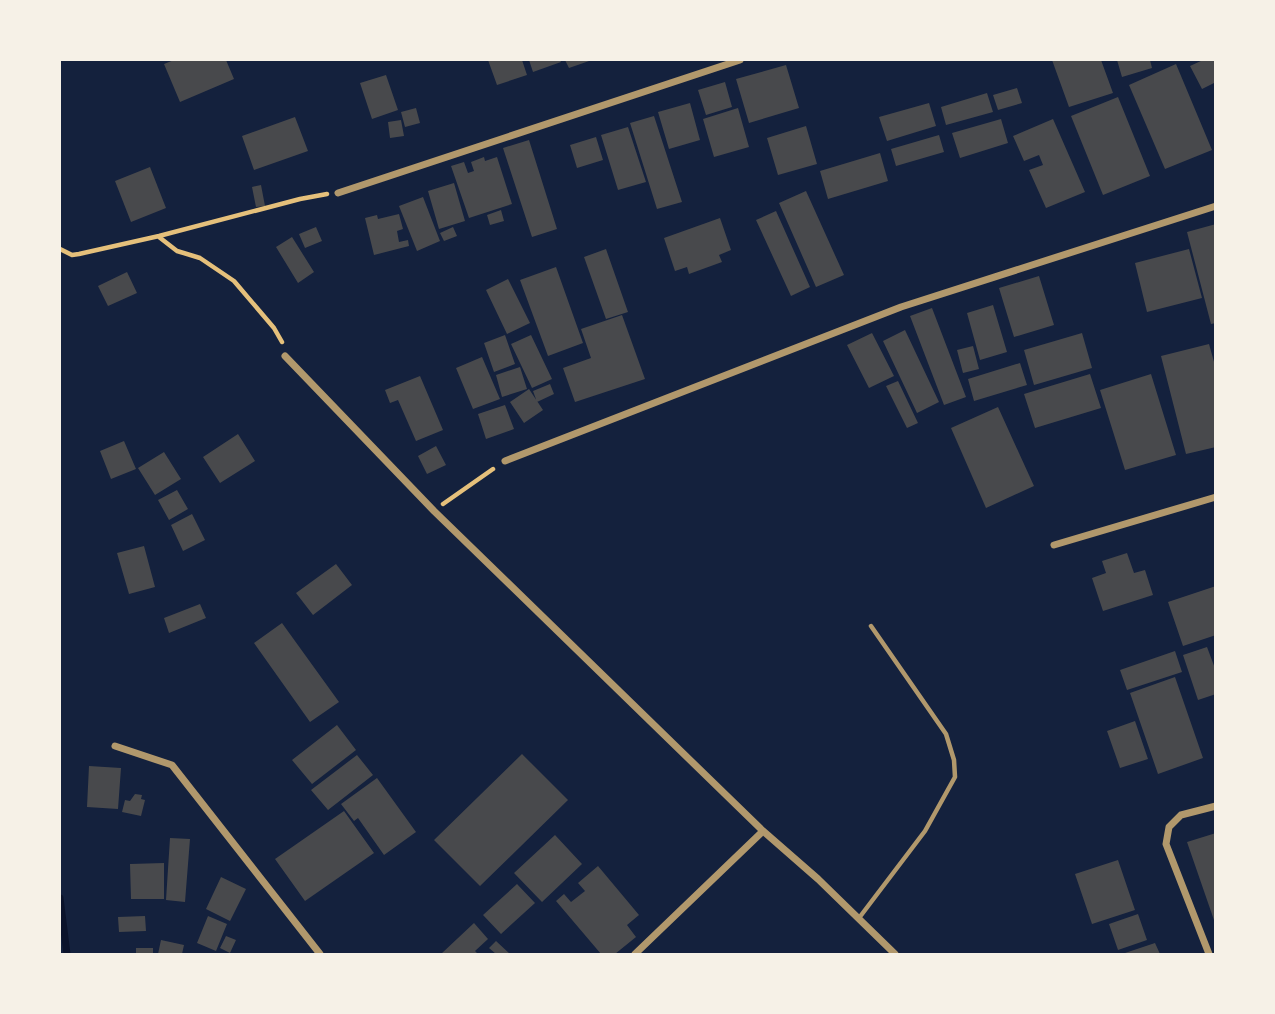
<svg xmlns="http://www.w3.org/2000/svg" width="1275" height="1014" font-family="Montserrat,sans-serif">
<style>
.lines{fill:none;stroke-linecap:round;stroke-linejoin:round}
.stream{stroke:#0b132b;stroke-width:7}
.building{fill:#48494c}
.path{stroke:#e5c07b;stroke-width:4.5}
.service{stroke:#b1986c;stroke-width:4.5}
.minor{stroke:#b1986c;stroke-width:7}
</style>
<rect width="100%" height="100%" fill="#14213d"/>
<g class="lines">
<!-- stream -->
<path class="stream" d="M60,898L67,954"/>
</g>
<!-- building -->
<path class="building" d="M174,60H226L234,79L180,102L164,64Z
M488,60H522L527,75L497,85Z
M529,60H560L561,62L533,72Z
M565,60H592L569,68Z
M1052,60H1101L1113,93L1069,107Z
M1117,60H1150L1152,68L1122,77Z
M1203,60H1216V82L1202,89L1190,66Z
M1176,64L1212,150L1165,169L1129,85Z
M786,65L799,108L749,123L736,79Z
M386,75L398,110L372,119L360,83Z
M725,82L732,107L706,115L698,90Z
M1017,88L1022,103L998,110L993,95Z
M987,93L993,112L946,125L941,107Z
M1118,97L1150,176L1103,195L1071,116Z
M690,103L700,140L669,149L658,112Z
M929,103L936,126L887,141L879,117Z
M416,108L420,123L405,127L401,112Z
M738,108L749,147L714,157L703,119Z
M654,116L682,202L657,209L630,123Z
M295,117L308,151L254,170L242,136Z
M1001,119L1008,143L960,158L952,133Z
M1053,119L1085,192L1046,208L1029,170L1043,165L1039,155L1024,161L1013,136Z
M401,120L404,136L390,138L388,122Z
M806,126L817,164L778,175L767,138Z
M628,127L646,182L618,190L601,135Z
M939,135L944,152L896,166L891,149Z
M596,137L603,160L577,168L570,145Z
M529,140L557,229L532,237L503,148Z
M880,153L888,181L828,199L820,171Z
M484,157L485,161L497,157L512,204L469,218L451,166L464,162L468,173L474,171L471,162Z
M150,167L166,208L131,222L115,181Z
M454,183L465,221L439,229L428,191Z
M261,185L265,206L256,207L252,187Z
M806,191L844,275L816,287L779,203Z
M423,197L440,241L417,251L399,206Z
M501,210L504,221L490,225L487,215Z
M776,211L810,287L791,296L756,220Z
M399,214L403,229L397,231L399,242L408,240L409,246L374,255L365,218L377,215L378,219Z
M720,218L731,250L719,255L722,262L689,274L687,267L675,271L664,238Z
M1216,224V323L1211,324L1187,232Z
M316,227L322,241L305,248L299,234Z
M453,227L457,236L444,241L440,233Z
M292,237L314,272L298,283L276,247Z
M606,249L628,312L606,319L584,257Z
M1189,249L1202,298L1147,312L1135,263Z
M556,267L583,343L548,356L520,280Z
M127,272L137,293L108,306L98,286Z
M1039,276L1054,325L1014,337L999,288Z
M508,279L530,323L507,334L486,290Z
M993,305L1007,352L980,360L967,313Z
M932,308L966,397L944,405L910,316Z
M622,315L645,379L575,402L563,368L591,358L581,329Z
M905,330L939,402L917,413L883,341Z
M872,333L894,376L869,388L847,345Z
M1082,333L1092,368L1034,385L1024,350Z
M505,335L515,364L494,372L484,343Z
M531,335L552,379L532,388L511,344Z
M1209,344L1216,369V447L1186,454L1161,356Z
M973,346L979,369L963,373L957,350Z
M482,357L500,399L473,409L456,368Z
M1020,363L1027,385L974,401L968,379Z
M520,367L527,389L502,397L496,375Z
M1090,374L1101,408L1035,428L1024,394Z
M1151,374L1176,455L1125,470L1100,390Z
M420,376L443,430L416,441L398,400L390,403L385,390Z
M898,381L918,423L907,428L886,386Z
M550,384L554,394L537,402L533,391Z
M529,389L543,410L524,423L510,402Z
M505,405L514,429L486,439L478,414Z
M998,407L1034,486L986,508L951,428Z
M238,434L255,461L220,483L203,457Z
M124,441L136,469L111,479L100,451Z
M436,446L446,465L427,474L418,456Z
M164,452L181,479L155,495L138,468Z
M177,490L188,509L169,520L158,500Z
M192,514L205,540L183,551L171,525Z
M144,546L155,587L129,594L117,553Z
M1127,553L1134,573L1145,570L1153,595L1103,611L1092,578L1106,573L1102,561Z
M336,564L352,585L313,615L296,593Z
M1216,586V635L1183,646L1168,602Z
M200,604L206,618L169,633L164,618Z
M282,623L339,702L310,722L254,643Z
M1207,647L1216,671V694L1198,700L1183,655Z
M1175,651L1182,672L1127,690L1120,670Z
M1175,677L1203,758L1158,774L1130,693Z
M1135,721L1148,759L1120,768L1107,731Z
M337,725L356,750L312,784L292,760Z
M522,754L568,800L480,886L434,840Z
M357,755L373,775L328,810L311,790Z
M89,766L121,768L118,809L87,807Z
M377,778L416,832L384,855L358,818L354,821L341,804Z
M135,794L142,795L141,799L145,800L141,816L122,812L125,800L130,801Z
M344,811L374,853L305,901L275,859Z
M1216,833V923H1215L1187,842Z
M555,835L582,864L542,902L514,873Z
M170,838L190,839L185,902L166,900Z
M1118,860L1135,910L1092,924L1075,874Z
M164,863V899H131L130,864Z
M598,866L639,915L627,925L636,937L615,954H601L556,901L564,894L571,902L585,891L578,883Z
M221,877L246,889L230,921L206,909Z
M517,884L535,903L501,934L483,915Z
M1138,914L1147,940L1118,950L1109,924Z
M145,916L146,931L119,932L118,917Z
M208,916L227,924L216,951L197,943Z
M474,923L488,939L475,951L478,954H441Z
M226,936L236,940L230,953L220,948Z
M161,940L184,945L182,954H158Z
M496,941L510,954H496L489,948Z
M1155,943L1160,954H1122Z
M136,948H153V954H136Z"/>
<g class="lines">
<!-- path -->
<path class="path" d="M159,237L177,251L200,258L234,281L274,328L282,342
M60,249L72,255L79,254L159,236L300,199L327,194
M443,504L493,469"/>
<!-- service -->
<path class="service" d="M859,918L925,831L955,777L954,760L946,734L871,626"/>
<!-- minor -->
<path class="minor" d="M338,193L740,60
M285,356L434,511L763,831L818,879L895,954
M505,461L901,307L1216,206
M1054,545L1216,497
M115,746L172,765L320,954
M635,954L763,831
M1209,954L1166,844L1169,827L1181,815L1216,806"/>
</g>
<!-- border -->
<rect width="1275" height="1014" fill="none" stroke="#f6f1e7" stroke-width="122"/>
</svg>
